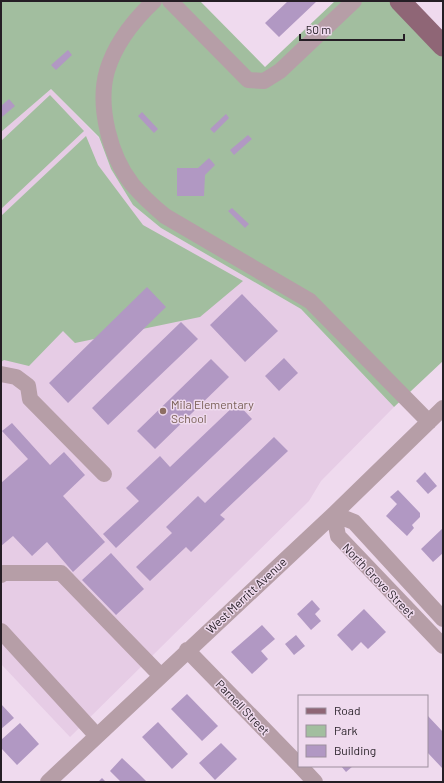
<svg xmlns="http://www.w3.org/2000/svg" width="444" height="783" font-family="Barlow,sans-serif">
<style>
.built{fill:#e6cce5}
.green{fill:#a2be9f}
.building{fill:#b198c3}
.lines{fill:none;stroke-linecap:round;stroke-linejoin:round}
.minor{stroke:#b69ea7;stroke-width:16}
.major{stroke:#8f6676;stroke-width:21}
.education-dot{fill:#8d6e63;stroke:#efdaee;stroke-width:1.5}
.labels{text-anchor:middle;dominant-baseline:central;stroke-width:3;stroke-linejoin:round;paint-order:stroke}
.education-label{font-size:12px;fill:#785e54;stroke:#efdaee;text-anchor:start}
.street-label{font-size:12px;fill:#251e25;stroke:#efdaee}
</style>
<rect width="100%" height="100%" fill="#efdaee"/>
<!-- built -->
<path class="built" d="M51,89L99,138L111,169L133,205L161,228L301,309L394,407L321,481L309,501L70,737L1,664V132Z"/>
<!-- green -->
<path class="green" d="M1,1H200L265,67L335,1H400L443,46V361L394,407L301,309L161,228L133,205L111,169L99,137L51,89L1,132Z
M50,95L84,131L1,209V141Z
M86,136L98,165L143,225L243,281L200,317L75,343L63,331L29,366L4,360L1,362V216Z"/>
<!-- building -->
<path class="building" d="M288,1H317L279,37L265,23Z
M68,50L72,55L56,70L51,65Z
M9,99L15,106L2,117L1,106Z
M142,112L158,129L154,133L138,116Z
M226,114L229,118L214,133L210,129Z
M248,135L252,139L234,155L230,150Z
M209,158L215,165L205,175L204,196H177V168H198Z
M232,208L249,224L245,228L228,211Z
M147,287L166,307L68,403L49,383Z
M242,294L278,331L245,362L210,325Z
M181,322L198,339L108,425L92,408Z
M284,358L298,373L279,391L265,376Z
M211,359L229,377L155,449L137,431Z
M237,403L252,419L116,548L103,534L139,501L126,488L160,456L170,467Z
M12,423L50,465L64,452L85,475L63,496L105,542L73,572L47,542L32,556L13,536L1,546V483L28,459L2,431Z
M274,437L288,451L220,515L225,519L191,552L186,547L150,581L136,567L172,533L166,527L198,496L205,503Z
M425,472L437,486L428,494L416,481Z
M398,490L420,513V517L412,525L414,528L407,536L386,516L397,504L390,497Z
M443,528V553L433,562L421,549Z
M111,553L144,589L116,615L82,580Z
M312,600L320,609L315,614L321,621L311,630L297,614Z
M364,609L386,632L368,649L361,642L352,651L337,635Z
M262,625L275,639L261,651L268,659L252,674L231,652Z
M296,635L305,646L294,655L285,644Z
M187,694L218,726L202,741L171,709Z
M1,704L14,718L1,729Z
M427,715L443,732V769L427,752Z
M158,722L188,754L172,769L142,737Z
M20,723L39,744L17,765L1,748V740Z
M221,743L237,759L215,780L199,763Z
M122,758L139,774L147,782H121L110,771Z
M341,766H353L346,772Z
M102,778L106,782H98Z"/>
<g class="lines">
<!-- minor -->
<path class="minor" d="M154,1C134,20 115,44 107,71C97,106 110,156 132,184C142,196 153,206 165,216L310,301L429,422
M170,1L248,80L264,81L280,71L354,1
M1,374L16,377L28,386L30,399L104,474
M334,514L338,536L443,646
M334,514L354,522L443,619
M1,575L3,573H61L160,675
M1,631L97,736
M187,650L299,765
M300,766L315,782
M48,782L334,514L443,408"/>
<!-- major -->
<path class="major" d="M400,1L443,46"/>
</g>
<!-- markers -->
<circle class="education-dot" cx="163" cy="411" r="4"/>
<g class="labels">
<!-- education labels -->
<g class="education-label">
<text x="171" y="404">Mila Elementary<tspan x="171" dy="14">School</tspan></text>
</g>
<!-- street labels -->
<g class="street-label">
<text transform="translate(379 580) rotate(46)">North Grove Street</text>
<text transform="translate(246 595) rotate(-43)">West Merritt Avenue</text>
<text transform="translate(243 707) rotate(46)">Parnell Street</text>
</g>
</g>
<!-- border -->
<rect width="444" height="783" fill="none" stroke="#251e25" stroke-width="4"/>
<!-- legend -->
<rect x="298" y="695" width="130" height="72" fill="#efdaee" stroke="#9e8f9e"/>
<rect x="306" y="708" width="20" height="6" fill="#8f6676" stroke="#9e8f9e"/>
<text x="334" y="715" font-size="12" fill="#251e25">Road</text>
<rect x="306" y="725" width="20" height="12" fill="#a2be9f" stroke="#9e8f9e"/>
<text x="334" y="735" font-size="12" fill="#251e25">Park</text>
<rect x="306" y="745" width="20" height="12" fill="#b198c3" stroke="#9e8f9e"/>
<text x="334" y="755" font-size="12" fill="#251e25">Building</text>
<!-- scale -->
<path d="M300 34v6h104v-6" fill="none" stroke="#251e25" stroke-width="2"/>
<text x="306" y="34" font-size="12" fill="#251e25" stroke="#efdaee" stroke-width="3" paint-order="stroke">50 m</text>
</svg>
